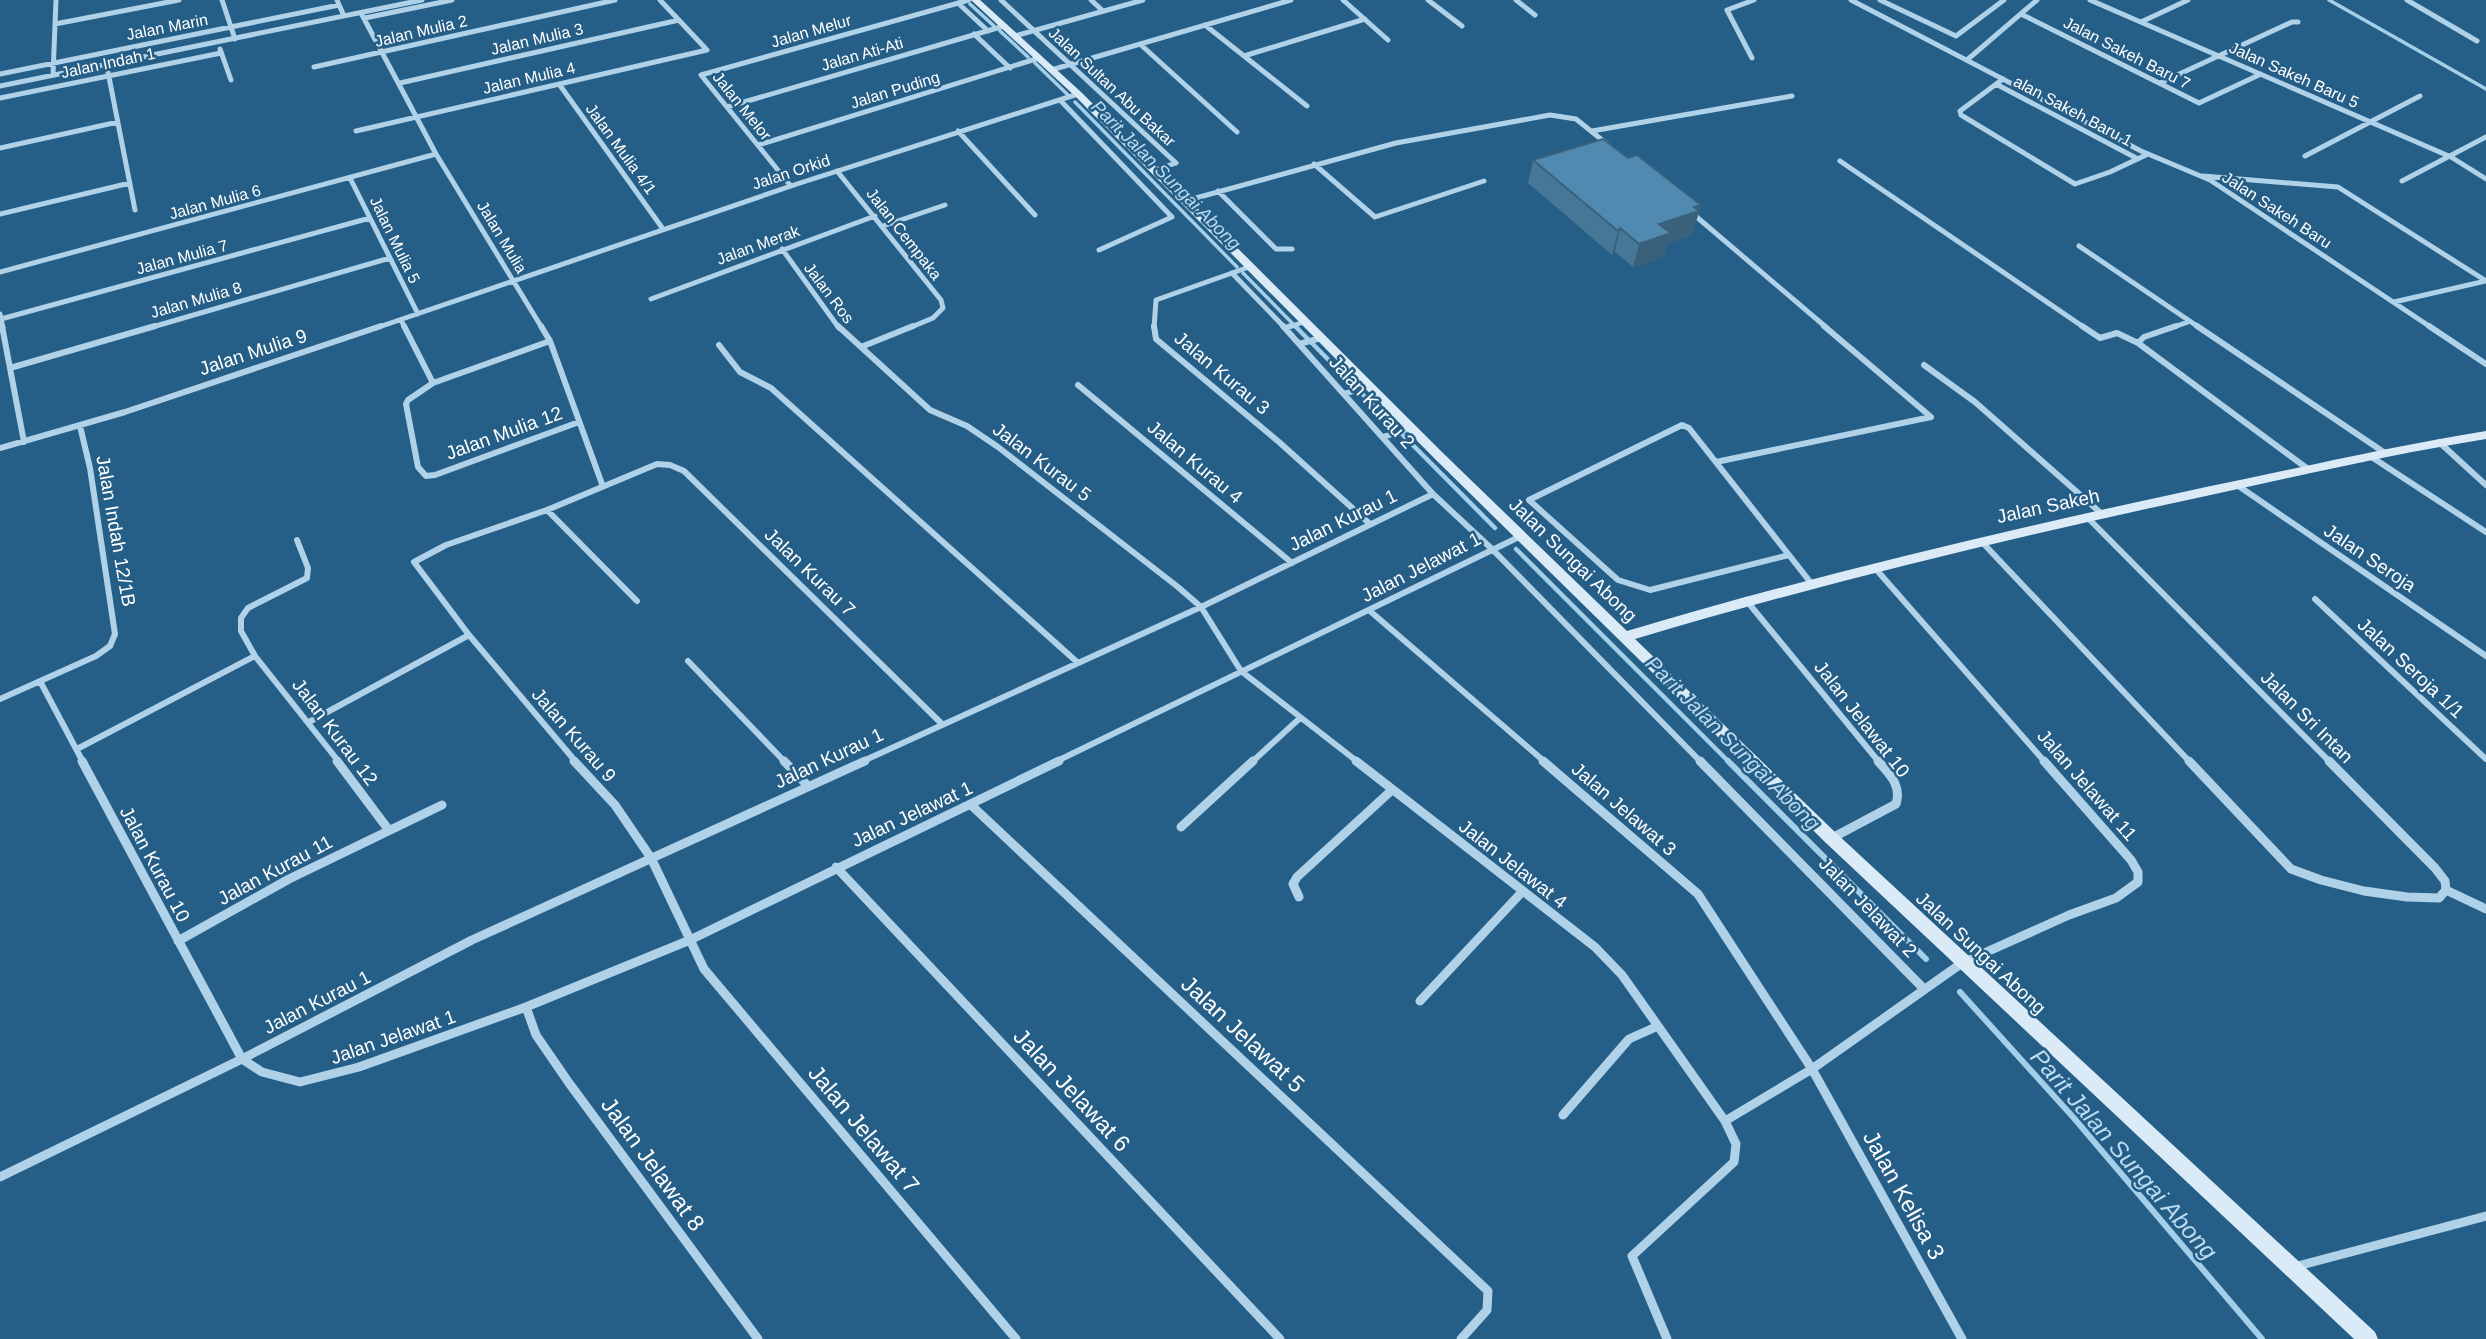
<svg xmlns="http://www.w3.org/2000/svg" width="2486" height="1339" font-family="Arial,sans-serif">
<style>
.lines{fill:none;stroke-linecap:round;stroke-linejoin:round}
.stream-far2{stroke:#a4cfe9;stroke-width:3.5}
.stream-far1{stroke:#a4cfe9;stroke-width:4.5}
.stream{stroke:#a4cfe9;stroke-width:6}
.street-far2{stroke:#afd2e9;stroke-width:5}
.street-far1{stroke:#afd2e9;stroke-width:6}
.street{stroke:#afd2e9;stroke-width:9}
.secondary{fill:#daebf7;fill-rule:evenodd}
.wall{fill:#467797}
.shaded-wall{fill:#39617b}
.building{fill:#518ab0;stroke:#39617b;stroke-width:2}
.labels{text-anchor:middle;dominant-baseline:central;stroke-width:5;stroke-linejoin:round;paint-order:stroke}
.far-street-label{font-size:16px;fill:#fff;stroke:#255e86}
.far-water-label{font-size:18px;font-style:italic;fill:#bbdbf0;stroke:#255e86}
.street-label{font-size:19px;fill:#fff;stroke:#255e86}
.water-label{font-size:21px;font-style:italic;fill:#bbdbf0;stroke:#255e86}
.near-street-label{font-size:23px;fill:#fff;stroke:#255e86}
.near-water-label{font-size:24px;font-style:italic;fill:#bbdbf0;stroke:#255e86}
</style>
<rect width="100%" height="100%" fill="#255e86"/>
<g class="lines">
<!-- stream-far2 -->
<path class="stream-far2" d="M2329,0L2486,89
M970,4L994,26
M1000,31L1028,57
M1035,63L1068,95
M1075,102L1237,267
M1243,273L1297,328"/>
<!-- stream-far1 -->
<path class="stream-far1" d="M1295,326L1495,528
M1516,549L1729,762"/>
<!-- stream -->
<path class="stream" d="M1728,761L1926,959
M1960,992L2073,1117L2262,1339"/>
<!-- street-far2 -->
<path class="street-far2" d="M222,0L235,39
M337,0L344,16
M660,0L707,50
M1001,0L1176,163L1155,170
M1091,0L1103,11
M1343,0L1388,40
M1428,0L1462,26
M1516,0L1535,15
M1851,0L2141,151L2210,180L2432,328
M1880,0L1956,36L2004,0
M2090,0L2451,157L2486,179
M2407,0L2477,41
M958,3L988,31
M361,13L436,154L542,328
M2021,14L2199,103L2261,74
M365,18L452,0
M2141,22L2188,0
M55,24L179,0
M1205,25L1307,106
M974,34L1010,68
M1015,36L1143,0
M1140,44L1237,132
M220,49L231,80
M1244,56L1365,19
M1752,58L1727,10L1754,0
M1967,60L2037,0
M314,67L615,0
M1051,70L1291,0
M108,72L135,210
M0,74L339,5
M53,75L56,0
M2003,79L1960,111L1961,115L2075,184L2110,172L2148,154
M400,83L679,20
M2160,83L2292,22H2298
M559,84L663,229
M1996,84L2138,159
M0,86L422,0
M0,98L221,53
M1060,100L1172,217L1099,250
M727,107L1004,26
M356,131L707,50
M958,131L1035,215
M1592,131L1792,96
M758,145L1039,58
M0,148L118,122
M2305,156L2420,96
M1840,161L2085,328
M1314,164L1375,217L1484,181
M837,171L941,300L943,308L933,318L909,328
M2203,176L2338,187L2486,281
M350,178L418,314
M2402,181L2486,137
M790,185L701,75L969,0
M1218,191L1276,249H1292
M1185,201L1396,143L1550,115L1576,119L1607,144
M1692,213L1827,328
M0,214L130,183
M883,226L945,205
M2079,246L2200,328
M782,249L839,328
M0,272L436,154
M1232,273L1285,328
M651,299L875,216
M2394,302L2486,281
M0,314L3,328
M1,319L370,218
M401,320L405,328
M149,328L390,258
M376,328L797,184L1078,94
M1154,328L1156,300L1249,267
M1286,328L1304,322
M2171,328L2188,322"/>
<!-- street-far1 -->
<path class="street-far1" d="M2,326L24,442
M404,326L433,383
M541,326L550,341L602,484
M838,326L930,410L967,426L998,447L1178,587L1201,607L1241,671L1358,762
M1154,326L1156,339L1279,442L1370,524
M1283,326L1433,494L1492,549L1701,762
M1824,326L1931,417
M2082,326L2100,338L2117,333L2138,343
M2176,326L2144,337L2138,343L2308,469
M2197,326L2385,453
M2429,326L2486,364
M1285,328L1291,326
M550,341L433,383L408,400L406,404L418,467L426,476L435,475L579,422
M1299,344L1321,338
M719,345L740,372L771,388L1077,662
M861,347L913,326
M1924,365L1975,402L2102,514
M10,368L155,326
M1078,385L1292,563
M1344,394L1369,386
M1682,425L1689,428L1789,555L1650,590L1618,580L1529,500Z
M1383,437L1411,428
M2439,442L2486,485
M0,448L125,412L381,326
M2370,456L2486,532
M1716,462L1931,417
M2237,485L2486,656
M547,510L637,601
M2087,517L2330,762
M297,540L308,568L307,578L248,608L241,618V631L255,656L339,762
M1981,541L2190,762
M1789,555L1811,583
M1874,567L2045,762
M2315,599L2486,759
M1746,600L1879,762
M1370,611L1545,762
M688,661L785,762
M41,683L83,762
M0,699L96,656L110,646L115,634L90,468L80,426
M309,722L469,635
M77,749L255,656
M576,762L469,635L414,562L446,545L547,510L657,464L670,465L684,471L942,724
M861,762L1201,607L1433,494
M1055,762L1521,536
M1252,762L1300,718"/>
<!-- street -->
<path class="street" d="M82,761L242,1059L262,1072L300,1082L359,1067L526,1007L690,940L1059,761
M337,761L388,829
M574,761L615,805L651,858L704,969L1016,1339
M784,761L808,786
M1356,761L1595,947L1622,975L1725,1121L1736,1144L1734,1162L1632,1256L1667,1339
M1543,761L1698,894L1812,1069L1962,1339
M1700,761L1924,989
M2189,761L2291,869L2321,880L2364,891L2407,897L2439,898L2446,890L2445,881L2435,868L2329,761
M970,804L1488,1291L1487,1310L1461,1339
M1181,827L1253,761
M1832,838L1896,804C1902,785 1889,774 1878,761
M836,867L1280,1339
M2446,890L2486,909
M1299,897L1293,884L1297,877L1392,790
M178,941L289,879L442,805
M1420,1001L1522,892
M526,1007L536,1035L569,1083L758,1339
M1563,1115L1629,1039L1658,1026
M1725,1121L1812,1069L1962,963L2069,915L2116,898L2138,882V872L2131,860L2044,761
M0,1177L242,1059L472,940L865,761
M2294,1267L2486,1216"/>
<!-- secondary -->
<path class="secondary" d="M971,0H980L1081,92L1444,454L1627,631C1818,574 2011,529 2206,487C2300,468 2392,446 2486,431V439C2392,454 2299,476 2206,496C2014,537 1823,583 1635,639L1836,833L2375,1332L2378,1339H2354L1826,843L1436,460L1075,96Z"/>
</g>
<!-- wall -->
<path class="wall" d="M1533,160L1701,205L1692,235L1668,243L1664,257L1633,267L1615,252L1612,255L1528,183Z"/>
<!-- shaded-wall -->
<path class="shaded-wall" d="M1701,205L1692,235L1668,243L1664,257L1633,267L1639,244L1659,224Z
M1620,228L1615,252L1612,255L1618,231Z"/>
<!-- building -->
<path class="building" d="M1603,139L1628,158L1637,155L1701,205L1694,207L1699,211L1659,224L1671,233L1639,244L1620,228L1618,231L1533,160Z"/>
<g class="labels">
<!-- far-street labels -->
<g class="far-street-label">
<text transform="translate(167 27) rotate(-11)">Jalan Marin</text>
<text transform="translate(421 31) rotate(-13)">Jalan Mulia 2</text>
<text transform="translate(811 31) rotate(-16)">Jalan Melur</text>
<text transform="translate(537 39) rotate(-13)">Jalan Mulia 3</text>
<text transform="translate(2127 53) rotate(27)">Jalan Sakeh Baru 7</text>
<text transform="translate(862 54) rotate(-16)">Jalan Ati-Ati</text>
<text transform="translate(108 63) rotate(-12)">Jalan Indah 1</text>
<text transform="translate(2294 75) rotate(24)">Jalan Sakeh Baru 5</text>
<text transform="translate(529 78) rotate(-13)">Jalan Mulia 4</text>
<text transform="translate(1112 87) rotate(43)">Jalan Sultan Abu Bakar</text>
<text transform="translate(895 90) rotate(-17)">Jalan Puding</text>
<text transform="translate(742 106) rotate(51)">Jalan Melor</text>
<text transform="translate(2073 111) rotate(28)">alan Sakeh Baru 1</text>
<text transform="translate(621 149) rotate(54)">Jalan Mulia 4/1</text>
<text transform="translate(791 172) rotate(-18)">Jalan Orkid</text>
<text transform="translate(215 202) rotate(-15)">Jalan Mulia 6</text>
<text transform="translate(2277 210) rotate(33)">Jalan Sakeh Baru</text>
<text transform="translate(904 234) rotate(52)">Jalan Cempaka</text>
<text transform="translate(502 237) rotate(59)">Jalan Mulia</text>
<text transform="translate(395 240) rotate(64)">Jalan Mulia 5</text>
<text transform="translate(758 245) rotate(-20)">Jalan Merak</text>
<text transform="translate(182 257) rotate(-15)">Jalan Mulia 7</text>
<text transform="translate(829 293) rotate(53)">Jalan Ros</text>
<text transform="translate(196 300) rotate(-16)">Jalan Mulia 8</text>
</g>
<!-- far-water labels -->
<g class="far-water-label">
<text transform="translate(1166 175) rotate(45)">Parit Jalan Sungai Abong</text>
</g>
<!-- street labels -->
<g class="street-label">
<text transform="translate(253 352) rotate(-18)">Jalan Mulia 9</text>
<text transform="translate(1222 373) rotate(40)">Jalan Kurau 3</text>
<text transform="translate(1372 402) rotate(48)">Jalan Kurau 2</text>
<text transform="translate(504 433) rotate(-20)">Jalan Mulia 12</text>
<text transform="translate(1042 462) rotate(37)">Jalan Kurau 5</text>
<text transform="translate(1195 462) rotate(40)">Jalan Kurau 4</text>
<text transform="translate(2048 506) rotate(-12)">Jalan Sakeh</text>
<text transform="translate(1343 520) rotate(-26)">Jalan Kurau 1</text>
<text transform="translate(116 531) rotate(80)">Jalan Indah 12/1B</text>
<text transform="translate(2370 558) rotate(34)">Jalan Seroja</text>
<text transform="translate(1573 560) rotate(44)">Jalan Sungai Abong</text>
<text transform="translate(1421 567) rotate(-27)">Jalan Jelawat 1</text>
<text transform="translate(810 572) rotate(44)">Jalan Kurau 7</text>
<text transform="translate(2411 668) rotate(43)">Jalan Seroja 1/1</text>
<text transform="translate(2307 717) rotate(45)">Jalan Sri Intan</text>
<text transform="translate(1862 719) rotate(52)">Jalan Jelawat 10</text>
<text transform="translate(335 732) rotate(53)">Jalan Kurau 12</text>
<text transform="translate(574 735) rotate(49)">Jalan Kurau 9</text>
<text transform="translate(829 758) rotate(-25)">Jalan Kurau 1</text>
<text transform="translate(2087 785) rotate(49)">Jalan Jelawat 11</text>
<text transform="translate(1624 809) rotate(41)">Jalan Jelawat 3</text>
<text transform="translate(912 814) rotate(-25)">Jalan Jelawat 1</text>
<text transform="translate(155 864) rotate(62)">Jalan Kurau 10</text>
<text transform="translate(1513 864) rotate(38)">Jalan Jelawat 4</text>
<text transform="translate(275 870) rotate(-28)">Jalan Kurau 11</text>
<text transform="translate(1868 907) rotate(46)">Jalan Jelawat 2</text>
<text transform="translate(1981 953) rotate(43)">Jalan Sungai Abong</text>
<text transform="translate(317 1002) rotate(-27)">Jalan Kurau 1</text>
<text transform="translate(393 1037) rotate(-19)">Jalan Jelawat 1</text>
</g>
<!-- water labels -->
<g class="water-label">
<text transform="translate(1733 743) rotate(45)">Parit Jalan Sungai Abong</text>
</g>
<!-- near-street labels -->
<g class="near-street-label">
<text transform="translate(1243 1034) rotate(43)">Jalan Jelawat 5</text>
<text transform="translate(1072 1090) rotate(47)">Jalan Jelawat 6</text>
<text transform="translate(864 1129) rotate(50)">Jalan Jelawat 7</text>
<text transform="translate(653 1164) rotate(54)">Jalan Jelawat 8</text>
<text transform="translate(1904 1195) rotate(61)">Jalan Kelisa 3</text>
</g>
<!-- near-water labels -->
<g class="near-water-label">
<text transform="translate(2124 1154) rotate(49)">Parit Jalan Sungai Abong</text>
</g>
</g>
</svg>
